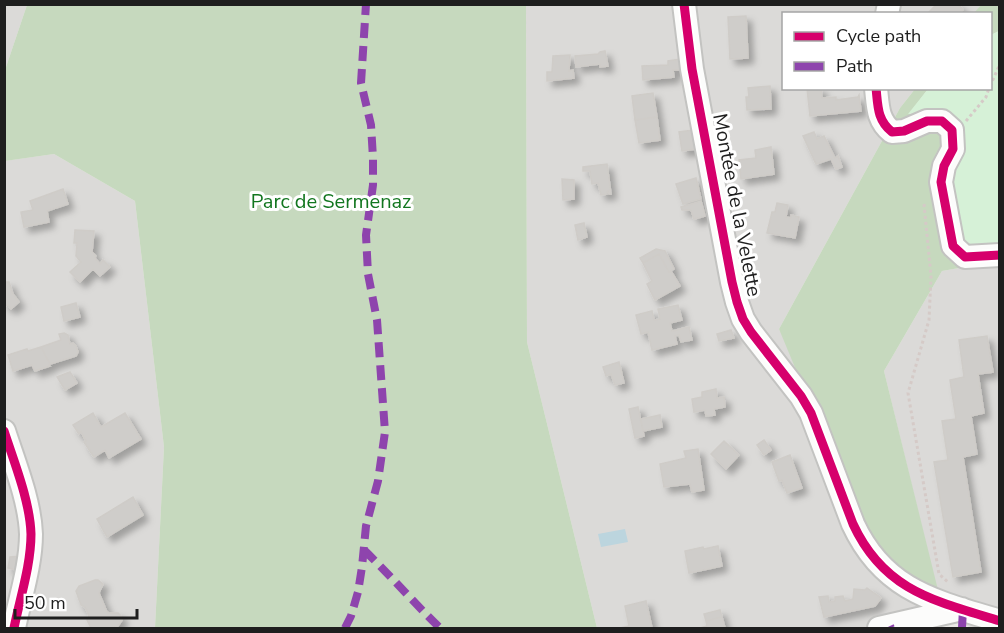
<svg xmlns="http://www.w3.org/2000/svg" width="1004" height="633" font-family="'Nunito Sans',sans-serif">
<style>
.residential{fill:#dbdad8}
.forest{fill:#c6d9be}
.park{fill:#d6f1d7}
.water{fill:#bcd5de}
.building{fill:#cfcdca;stroke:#cfccc8;stroke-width:1.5;filter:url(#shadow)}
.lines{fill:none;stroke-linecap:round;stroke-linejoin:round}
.minor-casing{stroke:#c3c3c1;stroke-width:26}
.path{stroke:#d5cac7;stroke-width:3;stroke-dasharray:3 3;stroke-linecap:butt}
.minor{stroke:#fcfcfb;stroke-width:22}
.quiet{stroke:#8e44ad;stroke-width:8;stroke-dasharray:15 8;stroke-linecap:butt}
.cycleway-casing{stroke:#fff;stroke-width:13}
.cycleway{stroke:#d6006c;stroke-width:9}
.labels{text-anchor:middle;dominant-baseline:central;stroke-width:6;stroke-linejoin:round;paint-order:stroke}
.park-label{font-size:20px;fill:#12761f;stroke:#fff}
.street-label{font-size:20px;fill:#1e1e1e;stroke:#fff}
</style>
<defs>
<filter id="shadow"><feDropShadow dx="5.5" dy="5.5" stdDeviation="3" flood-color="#0004"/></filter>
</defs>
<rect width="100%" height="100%" fill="#ecebe7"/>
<!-- residential -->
<path class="residential" d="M5,4L27,5L5,70L4,5Z
M526,5H981L974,14H784V88L915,89L900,108L779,329L937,589L884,371L942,271L999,261V628H971L950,617L903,628H597L527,342Z
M54,154L135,201L164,447L155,628H5L4,161Z"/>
<!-- forest -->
<path class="forest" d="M27,5H526L527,342L597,628H155L164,447L135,201L54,154L5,161V70Z
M981,5H999V31L991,35L990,14L974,13Z
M915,89H928L909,114L937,111L980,248L999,261L942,271L884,371L938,590L907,576L860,524L779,329L900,108Z"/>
<!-- park -->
<path class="park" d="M999,31V244L980,248L963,241L956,230L952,170L937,111L908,114L928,89L990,88L991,35Z"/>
<!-- water -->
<path class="water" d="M625,529L628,542L601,547L598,534Z"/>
<!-- building -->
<path class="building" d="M937,4H958L963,10L959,14H927Z
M746,16L748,58L730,59L728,17Z
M605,51L608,66L600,67V64L576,67L575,56L598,54L600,52Z
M570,55L569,71L573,70L574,78L547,81V72H552L553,56Z
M680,59L682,70H673L674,77L643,80L642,66L668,65V61Z
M770,86L771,109L747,110L746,97H749L748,88Z
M807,88H821L822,98L836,97V100L858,97L859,95L861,111L810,116Z
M653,93L657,117L635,120L632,96Z
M657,117L660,140L639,143L635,120Z
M693,130L696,149L682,151L679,132Z
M814,132L817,139L824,136L835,158L838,156L842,167L836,169L831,159L816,164L803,136Z
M771,147L774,174L741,179L739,160L756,158L755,150Z
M607,164L611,194H609L608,191L607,192V194L601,195L598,183L592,184L590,171H583V167Z
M696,178L701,199L683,204L676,184Z
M562,179L574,180V199L563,200Z
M63,189L68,204L47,211L49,222L24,227L21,212L33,210L30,201Z
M701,201L705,216L694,219L691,210H682L681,207Z
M777,203L788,205L786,217L791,218V215L799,217L795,238L767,233L772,212H775Z
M584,223L587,237L578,240L575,225Z
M75,230L94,231L92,252L96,256L95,258L100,264L103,260L110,267L100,276L93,269L80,282L70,272L81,262L76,256L77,243H74Z
M656,249L665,251L674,269L669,272L659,254L643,263L640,258Z
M659,254L669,272L671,271L680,286L655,300L647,284L652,281L643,263Z
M4,282H9L13,294L19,302L11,309L8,305L4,306Z
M76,303L80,317L64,321L61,307Z
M678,305L682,320L670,323L672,331L689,327L692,340L681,342L679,335L675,336L677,344L652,350L648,332L641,334L636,315L652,311L654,320L660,319L658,309Z
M731,330L734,338L719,341L717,334Z
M64,333L68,335L70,344L73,343L76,346L78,352L76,356L50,364L41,347L61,340L59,334Z
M987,336L993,372L978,374L984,413L971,416L977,454L963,457L981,572L953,577L934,462L948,460L942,421L956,419L950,380L964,377L959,340Z
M41,347L50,364L49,365L50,366L35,371L32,365L13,371L8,355L27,349L28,351Z
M619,362L624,383L615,385L611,374L606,376L603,367Z
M70,372L77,383L65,390L57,377Z
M716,389L717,398L724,397L725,407L714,409L715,415L706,416L705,410L694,412L692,399L702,397V392Z
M638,407L644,436L635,438L629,409Z
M93,413L101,427L125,413L141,439L109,458L105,450L94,457L84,442L86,441L81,432L79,434L73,425Z
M660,415L662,427L643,431L641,419Z
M764,440L771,450L764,455L757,445Z
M724,441L739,455L726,469L711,454Z
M698,449L704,490L692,492L690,484L664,487L660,464L686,458L684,451Z
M790,455L802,488L787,493L782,480L779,481L772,462Z
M133,497L143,515L107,537L97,519Z
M718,546L722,566L689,573L685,551L703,547L704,549Z
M21,556L17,570L8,568L10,557Z
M95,580H98L103,584L99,593L107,612L109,613H118L121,616L122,620L118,626L110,628H91L87,620L89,616L85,607L81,605L76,591L79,586Z
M867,588L881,598L875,606L824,617L819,597L828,596L829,602L835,601V597L843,596L845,601L853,599L854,589L865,590Z
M646,601L652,628H620L629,626L625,606Z
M720,610L722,617L706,621L704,614Z
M722,617L725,628H700L707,626L706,621Z"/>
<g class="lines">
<defs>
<path id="minor" d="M684,4L692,69L732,282L737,302L743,319L751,332L801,396L811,413L853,524C884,591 935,601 1000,621
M887,14L889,4
M876,88C878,106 877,120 892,132L904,131L927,121H942L952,130L953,149L944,166L941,182L953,246L965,257L1000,255
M4,431C14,462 30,501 31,534C31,565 20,598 14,628
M879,628L962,609"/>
</defs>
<!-- minor casing -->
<use href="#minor" class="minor-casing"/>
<!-- path -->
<path class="path" d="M990,86L1000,64
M966,121L986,97L989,88
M924,204L931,276L929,320L908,393L939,574L949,583"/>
<!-- minor -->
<use href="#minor" class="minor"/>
<!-- quiet -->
<path class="quiet" d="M364,550C390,575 414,603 440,628
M890,626L891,628
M345,628L351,616L358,592L362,567L366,526L378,481L385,432L377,320L368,274L366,235L373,185V158L371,125L361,83L366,4
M962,628L963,609"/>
<defs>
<path id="cycleway" d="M684,4L692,69L732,282L737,302L743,319L751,332L801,396L811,413L853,524C884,591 935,601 1000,621
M876,88C878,106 877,120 892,132L904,131L927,121H942L952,130L953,149L944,166L941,182L953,246L965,257L1000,255
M4,431C14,462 30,501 31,534C31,565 20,598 14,628"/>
</defs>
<!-- cycleway casing -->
<use href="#cycleway" class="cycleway-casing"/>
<!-- cycleway -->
<use href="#cycleway" class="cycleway"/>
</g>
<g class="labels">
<!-- park labels -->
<g class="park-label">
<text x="331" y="201">Parc de Sermenaz</text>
</g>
<!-- street labels -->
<g class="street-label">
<text transform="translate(737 205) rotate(79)">Montée de la Velette</text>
</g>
</g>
<!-- border -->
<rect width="1004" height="633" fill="none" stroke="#1e1e1e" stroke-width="12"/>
<!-- legend -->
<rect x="782" y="12" width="210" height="78" fill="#ffffff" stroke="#a5a5a5" stroke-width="1.5"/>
<rect x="794" y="32" width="30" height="9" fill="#d6006c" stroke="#a5a5a5" stroke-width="1.5"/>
<text x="836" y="42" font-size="18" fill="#1e1e1e">Cycle path</text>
<rect x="794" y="62" width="30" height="9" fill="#8e44ad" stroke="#a5a5a5" stroke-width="1.5"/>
<text x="836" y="72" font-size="18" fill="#1e1e1e">Path</text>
<!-- scale -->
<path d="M15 609v9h122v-9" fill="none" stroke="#1e1e1e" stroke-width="3"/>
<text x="24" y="609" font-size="18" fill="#1e1e1e" stroke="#ffffff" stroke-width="4.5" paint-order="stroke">50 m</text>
</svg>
